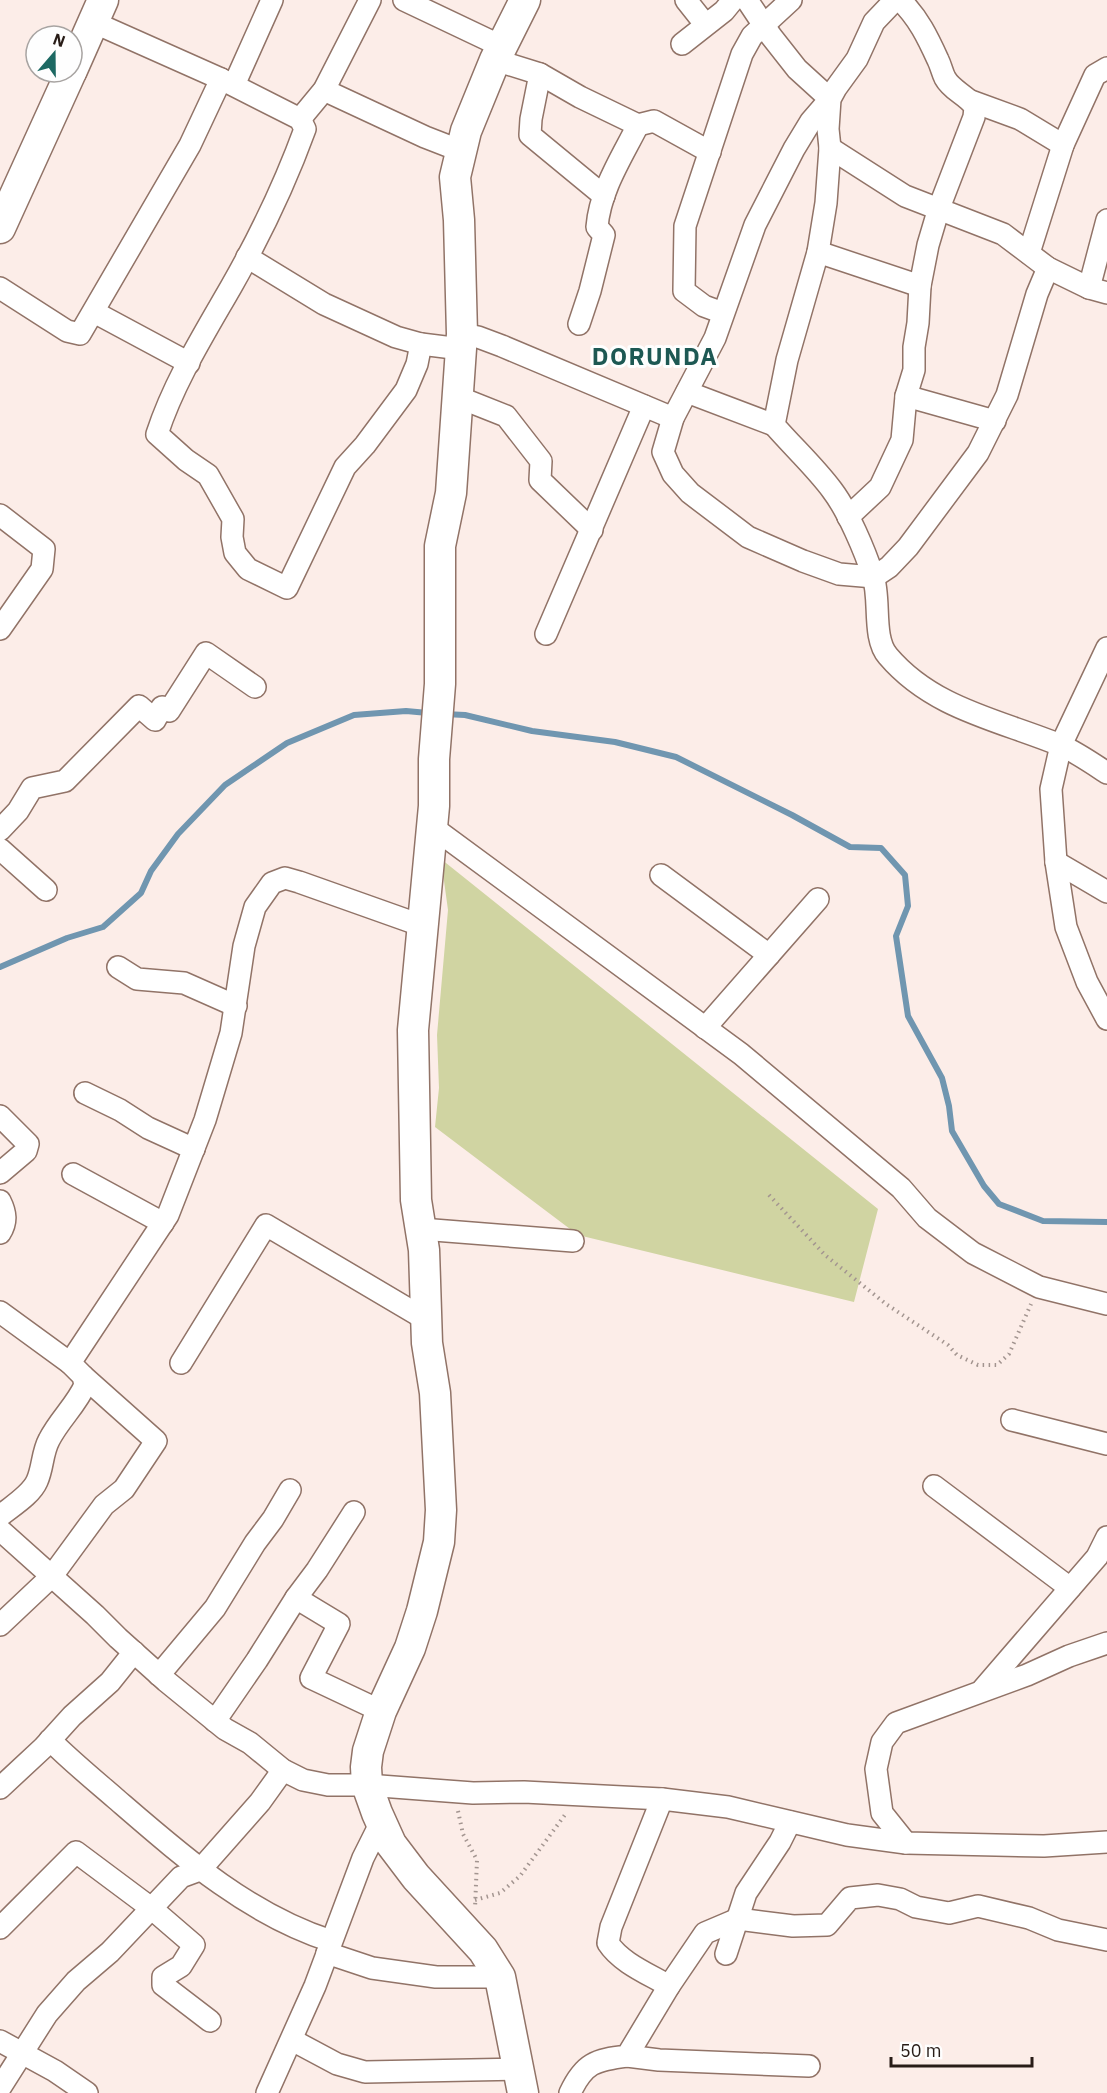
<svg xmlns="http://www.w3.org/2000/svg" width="1107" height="2093" font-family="'IBM Plex Sans',sans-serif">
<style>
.green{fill:#d0d4a2}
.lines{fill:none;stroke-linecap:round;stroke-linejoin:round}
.stream{stroke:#7096b0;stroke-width:6}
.street-casing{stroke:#917367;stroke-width:24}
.secondary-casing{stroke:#917367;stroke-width:33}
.path{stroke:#a39590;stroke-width:4;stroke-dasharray:1.5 4.5;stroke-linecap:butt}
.street{stroke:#fff;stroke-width:21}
.secondary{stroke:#fff;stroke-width:30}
.labels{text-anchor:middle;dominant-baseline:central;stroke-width:6;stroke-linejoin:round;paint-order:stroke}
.district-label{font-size:24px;font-weight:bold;letter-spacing:1.5px;fill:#1d5853;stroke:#fefefe}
</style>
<rect width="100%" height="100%" fill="#fcede8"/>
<path class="green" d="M441,859L878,1209L854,1302L578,1235L435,1127L439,1088L437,1035L448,910Z"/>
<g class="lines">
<g class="stream">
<path d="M444,714L465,715L532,731L615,742L676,757L792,815L850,847L881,848L905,875L908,906L896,936L908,1016L942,1078L949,1106L952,1131L984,1186L999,1204L1043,1221L1107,1222"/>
<path d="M0,967L67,938L103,927L141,893L151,871L178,834L225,785L287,743L354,715L406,711L428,713"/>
</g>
<g class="street-casing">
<g id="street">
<path d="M404,0L503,47"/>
<path d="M686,0L705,24"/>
<path d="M747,0L771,36L797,69L830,99L811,121L794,149L755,225L715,338L673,418L663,452L673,474L690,493L748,537L803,561L839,574L874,577L889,567L908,547L978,453L1007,395L1037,294L1048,268"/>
<path d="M895,0L874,22L857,59L836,88L830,99L828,129L830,148L826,203L818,252L787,360L774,425C793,447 815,467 832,490C848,511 865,551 873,576C881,599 872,638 888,656C933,709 999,720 1060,745C1076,752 1092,763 1107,773"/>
<path d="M93,22L221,79L300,119L305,129C285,184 260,236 231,287C204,334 174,382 157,434L186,460L208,475L233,519L232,537L235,553L248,569L287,588L345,467L365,445L406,390L417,364L421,344L461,349"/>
<path d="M682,44L724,11L733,0"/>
<path d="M495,60L540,74L580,97L638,125L654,121L710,152"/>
<path d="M540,74L531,119L530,135L604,196"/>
<path d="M234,85L272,0"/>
<path d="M324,90L425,137L461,151"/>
<path d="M971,101L1020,119L1063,145"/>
<path d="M300,119L324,90L370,0"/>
<path d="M830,148L905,196L1003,234L1048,268L1089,288L1107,293"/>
<path d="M818,252L920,286"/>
<path d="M1029,253L1063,145L1095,75L1107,68"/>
<path d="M247,257L324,304L396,337L421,344"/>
<path d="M0,288L67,331L80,334L190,145L221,79"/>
<path d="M1089,288L1107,220"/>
<path d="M94,312L189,363"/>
<path d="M723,313L704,306L684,291L685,226L742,54L752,36L791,0"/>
<path d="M579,324L590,291L604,235L597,227C600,190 622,157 638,125"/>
<path d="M462,334L478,337L502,346L673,418"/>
<path d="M687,392L774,425"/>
<path d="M906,396L995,421"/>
<path d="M458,397L506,416L541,461L540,480L592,530"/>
<path d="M0,515L44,549L42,569L0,629"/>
<path d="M848,517L880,487L902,440L906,396L914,370V347L918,323L920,286L928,245L939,208L974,117L975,107C967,95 952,91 945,78C942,72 941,66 938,60C928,38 918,17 900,0"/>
<path d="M546,634L644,406"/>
<path d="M1107,648L1061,745L1051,789L1056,862L1066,927L1087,982L1107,1019"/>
<path d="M431,826L741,1054L901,1188L927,1218L973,1253L1039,1287L1107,1304"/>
<path d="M0,830L18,811L32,788L65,781L139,706L155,720L162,707L169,711L206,653L255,687"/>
<path d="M0,849L46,890"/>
<path d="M1056,862L1107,892"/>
<path d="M661,875L769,955"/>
<path d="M118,967L137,979L184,983L236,1006"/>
<path d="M705,1028L818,899"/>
<path d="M85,1093L120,1110L148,1128L194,1149"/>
<path d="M0,1116L28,1144L26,1151L0,1173"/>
<path d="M73,1174L163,1223"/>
<path d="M0,1201C6,1213 7,1222 0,1233"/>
<path d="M421,1229L573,1241"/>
<path d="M0,1312L70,1363"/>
<path d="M181,1363L266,1225L425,1319"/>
<path d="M1012,1420L1107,1444"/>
<path d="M934,1486L1070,1588"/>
<path d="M0,1516C12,1506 31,1495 37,1481C43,1468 42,1453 49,1440C59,1420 77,1404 85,1385L83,1376L70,1363L168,1215L205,1120L231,1033L244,946L255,907L272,883L285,878L299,882L423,926"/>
<path d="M0,1530L95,1615L118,1638L166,1681L225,1729L250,1743L283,1770L303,1780L328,1785H367L473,1793L524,1792L662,1799L728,1807L847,1835L906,1843L1044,1846L1107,1842"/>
<path d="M296,1598L339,1624L311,1678L381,1711"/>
<path d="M0,1625L52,1576L104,1505L124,1489L156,1441L83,1376"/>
<path d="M159,1675L215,1608L255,1543L273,1519L290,1490"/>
<path d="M983,1689L1097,1557L1107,1537"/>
<path d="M215,1721L257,1660L296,1598L317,1570L354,1512"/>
<path d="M50,1740C71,1761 93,1779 115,1798C181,1855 247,1914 331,1941"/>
<path d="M0,1788L43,1748L72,1716L110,1682L134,1652"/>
<path d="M662,1799L611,1927L608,1943C621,1963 649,1974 669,1986"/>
<path d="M906,1843L882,1813L876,1769L882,1742L896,1723L1027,1675L1069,1656L1107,1643"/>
<path d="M0,1928L76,1852L151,1908L194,1945L181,1966L163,1977V1985L210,2021"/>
<path d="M327,1953L372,1968L436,1977H500"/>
<path d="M726,1954L746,1893L780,1842L790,1822"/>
<path d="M292,2040L337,2064L365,2072L518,2069"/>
<path d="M0,2041L55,2071L87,2093"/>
<path d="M627,2056L659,2060L809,2066"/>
<path d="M0,2088L47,2014L76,1981L110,1952L181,1877L200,1870L260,1802L283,1770"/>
<path d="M267,2093L315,1986L363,1858L381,1822"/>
<path d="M570,2093C584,2063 595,2060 627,2056L669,1986L705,1933L738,1919L793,1926L827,1925L850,1898L878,1895L900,1899L916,1907L949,1913L978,1906L1029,1918L1058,1930L1107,1940"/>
</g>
</g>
<g class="secondary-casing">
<g id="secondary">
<path d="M72,70L103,0"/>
<path d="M0,228L71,72"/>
<path d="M523,2093L500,1977L483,1950L416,1877L391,1844L377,1813L367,1785L366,1767L368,1751L381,1711L410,1648L422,1611L439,1542L441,1510L435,1393L427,1343L424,1250L416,1200L413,1030L434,806V759L440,684V546L451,493L462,334L459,220L455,177L466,131L495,60L525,0"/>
</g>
</g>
<g class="path">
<path d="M769,1195L825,1255L886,1304L948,1345L957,1355L978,1365H997L1009,1354L1031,1304"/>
<path d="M458,1811L463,1834L477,1860L475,1908"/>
<path d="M475,1900L500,1893L520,1876L567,1812"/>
</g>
<use href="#street" class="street"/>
<use href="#secondary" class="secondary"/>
</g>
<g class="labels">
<g class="district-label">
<text x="655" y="356">DORUNDA</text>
</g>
</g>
<g transform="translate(54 54) rotate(20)"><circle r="28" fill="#fefefe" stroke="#a8a4a2" stroke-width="1.5"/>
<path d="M0-4.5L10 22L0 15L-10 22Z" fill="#1d6963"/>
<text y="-9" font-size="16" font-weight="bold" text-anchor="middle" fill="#281c17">N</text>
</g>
<path d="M891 2057v9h141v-9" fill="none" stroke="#281c17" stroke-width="3"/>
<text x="900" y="2057" font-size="18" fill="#281c17" stroke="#fefefe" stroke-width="4.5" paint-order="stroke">50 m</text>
</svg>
